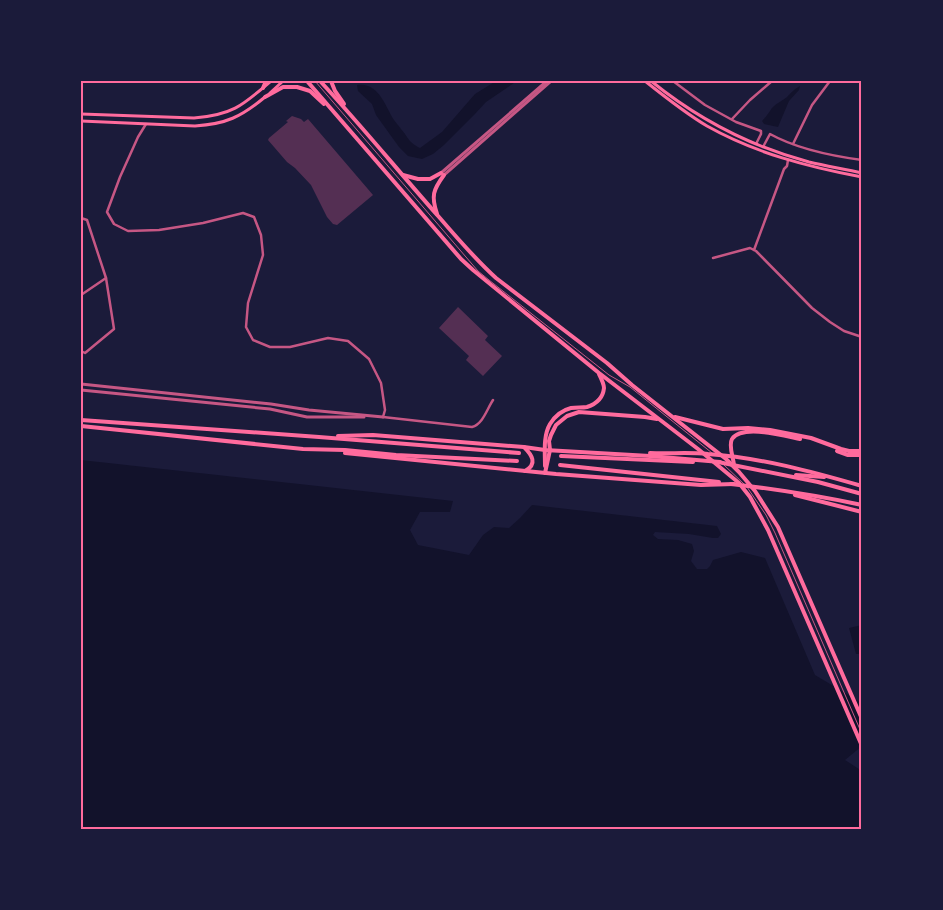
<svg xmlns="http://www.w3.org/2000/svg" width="943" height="910" font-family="'Space Grotesk',sans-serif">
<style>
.water{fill:#12122b}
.building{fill:#542f53}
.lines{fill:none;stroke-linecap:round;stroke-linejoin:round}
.service{stroke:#c65784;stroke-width:1}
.minor{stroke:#c65784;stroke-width:2.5}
.tertiary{stroke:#c65784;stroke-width:3}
.secondary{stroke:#ff6b9d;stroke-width:3}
.primary{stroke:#ff6b9d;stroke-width:4}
.neatline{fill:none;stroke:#ff6b9d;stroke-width:2}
</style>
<rect width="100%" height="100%" fill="#1b1b3a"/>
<g class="water">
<path d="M496,81H517L486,102L474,115L444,145L433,154L422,159L408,156L399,147L376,115L372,104L358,91L357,85C379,82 385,106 394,120C396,123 399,126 401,129C409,138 408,142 420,148L442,132L475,94Z"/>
<path d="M800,86L799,90L789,101L778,127L764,124L762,121C766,117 767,115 770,111C774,104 781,102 787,97C791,93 794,89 800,86Z"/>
<path d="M81,460L453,501L450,512H420L410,530L418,545L469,555L483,535L494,527L509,528L520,518L532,505L717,526L721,534L718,538H713L689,534L655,532L653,535L658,539L678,540L692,544L694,551L691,561L697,569H707L710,566L713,560L741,552L765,558L815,675L862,703V746L845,760L862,771V829H81Z"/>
<path d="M862,625V654H856L849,628Z"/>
</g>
<g class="building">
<path d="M292,116L301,119L304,122L308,119L373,195L337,225L333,224L327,217L311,185L295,168L287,162L268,140L269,138L288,122L286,121Z"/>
<path d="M458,307L488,336L485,340L502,356L483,376L466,360L469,356L439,328Z"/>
</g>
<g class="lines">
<g class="service">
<path d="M315,81L478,271L489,280L609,375L630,387L712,453"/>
<path d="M724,465L744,484"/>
<path d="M747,487L766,515L775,533L862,734"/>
</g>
<g class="minor">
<path d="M673,81L705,105L736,122L761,131V134L756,144"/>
<path d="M732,119L750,100L772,81"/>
<path d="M146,124L138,137L120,177L107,212L114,224L128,231L159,230L203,223L243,213L254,217L261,235L263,255L248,303L246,327L253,340L270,347H290L328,338L348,341L369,359L381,383L385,410L383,417L472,427C483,424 487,409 493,400"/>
<path d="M793,144L812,105L830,81"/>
<path d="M763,147L770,134C797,149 832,156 862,160"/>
<path d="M81,218L87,220L106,278L114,329L85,353L81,351"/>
<path d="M754,250L784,169L787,166L788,160"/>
<path d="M713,258L750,248L756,251L812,308L830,322L844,331L862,337"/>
<path d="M81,295L106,278"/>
</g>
<g class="tertiary">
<path d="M441,173L547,81"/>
<path d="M444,175L551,81"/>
<path d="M81,384L271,404L309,410L383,417"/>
<path d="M81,390L270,409L307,417H364"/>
</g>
<g class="secondary">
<path d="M645,81C665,97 685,113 707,126C755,153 808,167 862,177"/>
<path d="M651,81C699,120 749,146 809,162C826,166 844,169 862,173"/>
<path d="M270,93L283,81"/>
<path d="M81,114L194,118C233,115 243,105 271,81"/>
<path d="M81,121L195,126C226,124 241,117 265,97"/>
</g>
<g class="primary">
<path d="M307,81L461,259L473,270L599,373L698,449L739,483L750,497L768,530L862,746"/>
<path d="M320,81C361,125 399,172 439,217C457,238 475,259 496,278L607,363L632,385L726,459L739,472L755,491L778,527L862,719"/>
<path d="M331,81L335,91L344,104"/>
<path d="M263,88L266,81"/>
<path d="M265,97L283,87H297L310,91L324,104"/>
<path d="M403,175L418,179H430L441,173"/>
<path d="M437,214C431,196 433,190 444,175"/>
<path d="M675,417L723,429L748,428L770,430L811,438L841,449L849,451H862"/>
<path d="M81,420L319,437L519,453"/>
<path d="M81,426L303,449L345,450L396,455L517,461"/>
<path d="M338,436L373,435L524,447L545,450L650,456L720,462"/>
<path d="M524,447C532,455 538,464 525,471"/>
<path d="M837,451L848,455H862"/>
<path d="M345,453L556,474L701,485L734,484"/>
<path d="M650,453C669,454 689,452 708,454C762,458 810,471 862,486"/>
<path d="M561,456L693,462"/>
<path d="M718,462L818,482L862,494"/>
<path d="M560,465L719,482"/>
<path d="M545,466C545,452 543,436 550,424C555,416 563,410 571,408C577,407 582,408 587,407C596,404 603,398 604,388C604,384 601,378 599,374"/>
<path d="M734,466C734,459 728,446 732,439C742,424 785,436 800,439"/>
<path d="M545,473L550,450L549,441L551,435L556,425L567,416L579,412L645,417L657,419"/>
<path d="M796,475L824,477"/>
<path d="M731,484C775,489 819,496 862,505"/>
<path d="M795,495L862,512"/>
</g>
</g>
<rect width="943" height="910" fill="none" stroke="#1b1b3a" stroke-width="165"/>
<rect x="82" y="82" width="778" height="746" class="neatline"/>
</svg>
